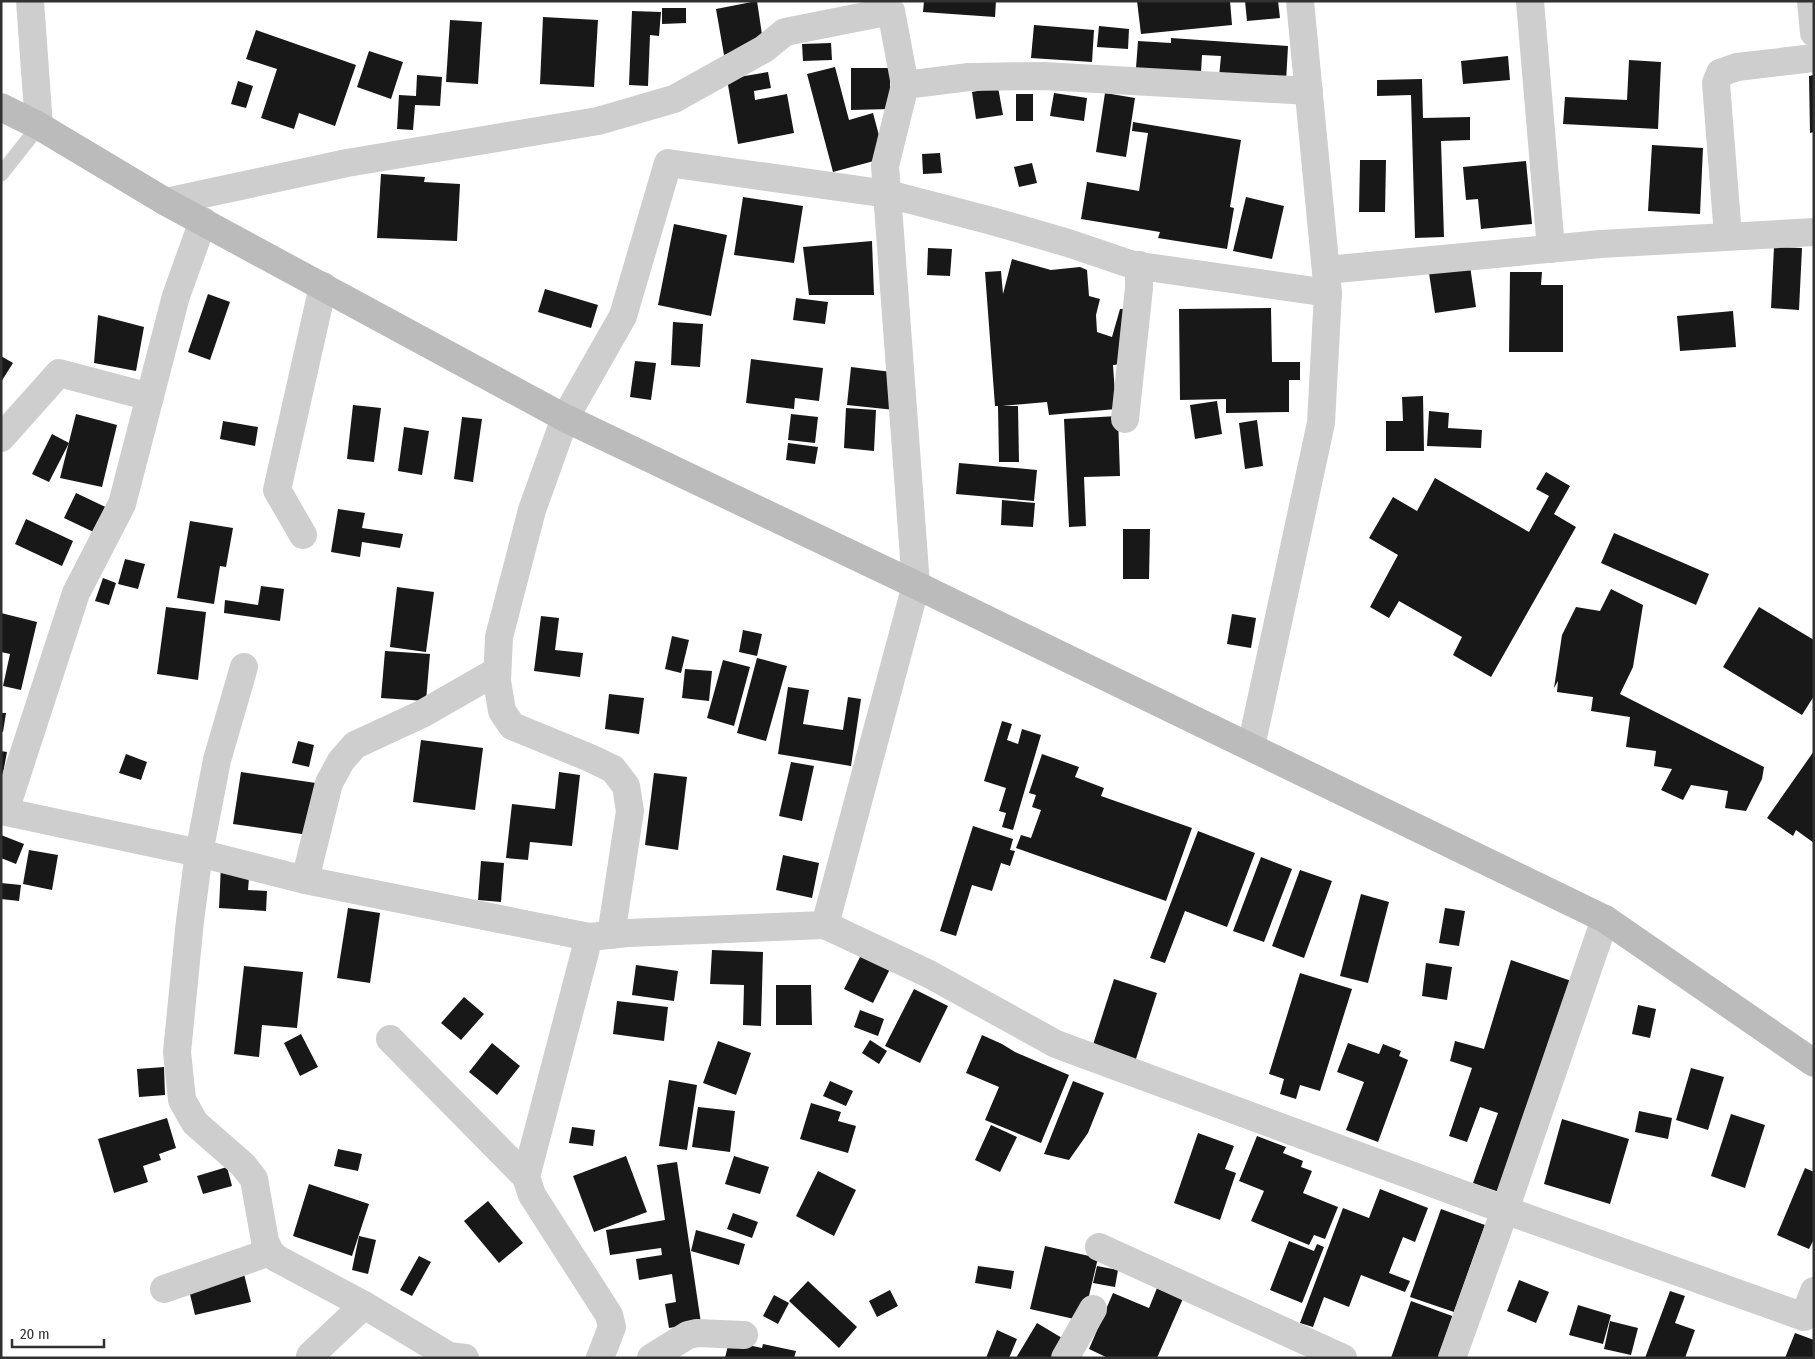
<svg xmlns="http://www.w3.org/2000/svg" width="1815" height="1359" font-family="'Fira Sans Condensed',sans-serif">
<style>
.building{fill:#181818}
.lines{fill:none;stroke-linecap:round;stroke-linejoin:round}
.lane{stroke:#cecece;stroke-width:15}
.street{stroke:#cecece;stroke-width:28}
.secondary{stroke:#bbb;stroke-width:28}
</style>
<rect width="100%" height="100%" fill="#fff"/>
<g class="building">
<path d="M757,1L764,48L724,55L716,9Z"/>
<path d="M924,1H996L995,17L923,12Z"/>
<path d="M1137,1H1230L1232,25L1141,34Z"/>
<path d="M1245,1H1278L1280,18L1247,21Z"/>
<path d="M662,8H686V23L662,24Z"/>
<path d="M632,11L661,12L659,36L650,35L648,86L629,85Z"/>
<path d="M543,17L598,20L594,87L540,84Z"/>
<path d="M450,20L482,22L478,84L446,82Z"/>
<path d="M1034,25L1094,30L1092,62L1031,58Z"/>
<path d="M1099,26L1129,29L1128,49L1097,47Z"/>
<path d="M256,30L356,65L335,126L299,113L294,129L261,118L277,69L246,59Z"/>
<path d="M1171,38L1288,46L1286,82L1219,77L1221,56L1202,55L1201,73L1136,68L1138,41L1171,43Z"/>
<path d="M831,43L832,60L803,61L802,44Z"/>
<path d="M369,51L403,62L391,99L357,87Z"/>
<path d="M1508,56L1510,80L1463,84L1461,61Z"/>
<path d="M1629,60L1661,62L1658,129L1563,124L1565,97L1627,100Z"/>
<path d="M835,67L849,120L873,113L885,158L833,172L807,74Z"/>
<path d="M851,68H890V109L851,110Z"/>
<path d="M768,72L771,88L754,91L755,100L787,94L794,133L738,144L727,79Z"/>
<path d="M417,75L442,77L440,106L415,105L413,130L397,129L399,95L416,96Z"/>
<path d="M1814,75V132L1810,133L1809,76Z"/>
<path d="M1422,79L1423,118L1470,117V140L1441,141L1444,237L1415,238L1411,95L1377,96V80Z"/>
<path d="M238,81L253,86L246,108L231,104Z"/>
<path d="M998,87L1003,115L976,119L972,92Z"/>
<path d="M1054,93L1087,98L1084,121L1050,116Z"/>
<path d="M1105,93L1135,98L1126,157L1096,152Z"/>
<rect x="1016" y="94" width="17" height="27"/>
<path d="M1133,122L1241,140L1230,207L1234,208L1227,249L1158,238L1160,232L1081,219L1087,182L1139,191L1148,133L1132,131Z"/>
<path d="M1652,145L1703,148L1700,214L1648,211Z"/>
<path d="M940,153L942,173L923,174L922,154Z"/>
<path d="M1360,160H1386L1385,212H1359Z"/>
<path d="M1526,161L1532,224L1481,229L1478,199L1466,200L1463,167Z"/>
<path d="M1032,163L1037,183L1019,187L1014,167Z"/>
<path d="M381,174L425,177L424,182L460,184L457,241L377,238Z"/>
<path d="M743,197L803,206L794,263L734,255Z"/>
<path d="M1246,197L1284,206L1272,259L1233,251Z"/>
<path d="M674,224L727,235L711,316L658,305Z"/>
<path d="M872,241L874,295H809L803,247Z"/>
<path d="M1774,247L1802,248L1799,310L1771,308Z"/>
<path d="M928,248L952,249L950,276L927,275Z"/>
<path d="M1012,259L1051,270L1080,267L1087,270L1089,296L1100,299L1096,315L1097,332L1112,337L1120,309H1129L1124,364L1113,365L1116,409L1049,415L1047,402L1002,406H1018L1019,462H999L998,406H995L985,272L1001,271L1003,294Z"/>
<path d="M1470,266L1476,307L1435,313L1429,273Z"/>
<path d="M1510,272H1542L1541,285H1563V352H1509Z"/>
<path d="M545,289L598,305L591,328L538,312Z"/>
<path d="M208,294L230,302L210,360L188,352Z"/>
<path d="M796,298L828,302L825,324L793,320Z"/>
<path d="M1271,308L1272,362H1300V380H1289V412L1226,413V399L1180,400L1179,309Z"/>
<path d="M1733,311L1736,347L1680,351L1677,316Z"/>
<path d="M98,315L144,327L136,371L94,363Z"/>
<path d="M673,322L703,324L700,367L671,365Z"/>
<path d="M1,356L13,363L1,382Z"/>
<path d="M751,359L823,368L819,401L795,398L794,409L746,403Z"/>
<path d="M635,361L656,363L651,400L630,397Z"/>
<path d="M851,367L900,373L895,410L847,405Z"/>
<path d="M1423,396L1424,451H1386V421H1403L1402,397Z"/>
<path d="M1217,401L1222,434L1195,439L1190,405Z"/>
<path d="M353,405L381,408L374,462L347,459Z"/>
<path d="M846,408L876,410L874,451L844,448Z"/>
<path d="M1429,411L1449,413L1448,428L1482,430L1481,448L1427,446Z"/>
<path d="M76,414L117,425L102,487L60,478Z"/>
<path d="M791,414L818,417L815,443L788,440Z"/>
<path d="M1118,416L1120,476L1084,477L1086,526L1069,527L1064,419Z"/>
<path d="M462,417L482,419L473,482L454,479Z"/>
<path d="M1257,420L1263,466L1245,469L1239,423Z"/>
<path d="M223,421L258,427L255,446L220,439Z"/>
<path d="M404,427L429,431L422,475L398,471Z"/>
<path d="M52,434L69,443L49,482L32,474Z"/>
<path d="M788,443L818,447L815,464L786,460Z"/>
<path d="M959,463L1037,470L1034,501L956,494Z"/>
<path d="M1546,472L1570,486L1554,514L1576,527L1491,677L1453,655L1462,637L1399,601L1389,618L1370,607L1398,555L1369,538L1393,497L1417,511L1435,478L1529,532L1549,496L1536,489Z"/>
<path d="M76,493L116,512L104,537L64,518Z"/>
<path d="M1002,500L1035,503L1033,527L1001,525Z"/>
<path d="M338,509L365,513L362,528L403,534L400,548L362,542L360,557L331,552Z"/>
<path d="M26,519L73,541L62,566L15,544Z"/>
<path d="M190,521L233,528L226,567L220,566L214,604L177,598Z"/>
<path d="M1123,529H1150L1149,579H1123Z"/>
<path d="M1614,533L1709,574L1696,605L1601,563Z"/>
<path d="M125,559L145,564L138,589L118,584Z"/>
<path d="M103,578L116,583L109,605L95,601Z"/>
<path d="M261,586L284,589L280,621L224,613L225,600L258,605Z"/>
<path d="M397,587L434,592L426,652L390,647Z"/>
<path d="M1611,589L1643,605L1633,667L1620,694L1764,767L1762,779L1746,811L1725,808L1728,791L1691,785L1683,800L1661,790L1672,769L1654,766L1656,751L1626,747L1630,717L1591,711L1593,697L1557,692L1558,681L1554,688L1562,635L1576,607L1600,611Z"/>
<path d="M166,607L206,612L198,680L157,674Z"/>
<path d="M1759,607L1814,640V696L1802,715L1723,667Z"/>
<path d="M1,613L37,622L21,690L3,686L10,654L1,652Z"/>
<path d="M1232,614L1256,618L1251,648L1227,644Z"/>
<path d="M541,616L559,618L555,650L583,653L580,677L534,671Z"/>
<path d="M743,630L762,634L757,656L739,652Z"/>
<path d="M672,636L689,640L681,673L665,669Z"/>
<path d="M385,651L430,654L426,701L381,698Z"/>
<path d="M757,658L787,666L766,741L737,733Z"/>
<path d="M723,660L750,667L734,726L707,718Z"/>
<path d="M685,669L712,671L709,701L682,698Z"/>
<path d="M788,687L809,690L803,724L843,730L848,697L861,699L851,766L778,754Z"/>
<path d="M609,694L644,698L639,734L605,729Z"/>
<path d="M1,713H6L3,732L1,731Z"/>
<path d="M1002,721L1012,724L1007,740L1018,744L1022,729L1041,735L1013,830L1002,827L1006,813L999,811L1006,788L984,781Z"/>
<path d="M421,740L483,748L475,810L413,802Z"/>
<path d="M298,741L314,745L309,767L292,763Z"/>
<path d="M1,751L7,752L2,779H1Z"/>
<path d="M1814,751V843L1796,830L1793,836L1767,818Z"/>
<path d="M126,754L147,762L141,780L119,773Z"/>
<path d="M1042,754L1079,767L1075,777L1104,788L1101,796L1192,828L1166,901L1016,848L1021,835L1031,838L1041,810L1032,807L1036,795L1029,793Z"/>
<path d="M791,762L814,766L802,821L779,816Z"/>
<path d="M241,772L323,784L315,836L233,824Z"/>
<path d="M559,772L580,775L572,846L530,842L528,860L506,858L512,804L555,809Z"/>
<path d="M654,773L687,777L678,850L645,845Z"/>
<path d="M973,826L1013,839L1010,850L1015,851L1010,866L1001,863L992,891L972,885L956,936L940,931Z"/>
<path d="M1198,831L1255,853L1227,927L1185,911L1165,963L1150,958Z"/>
<path d="M1,835L24,844L16,864L1,858Z"/>
<path d="M29,850L58,855L52,890L23,884Z"/>
<path d="M783,855L819,863L812,898L776,890Z"/>
<path d="M1261,857L1292,869L1264,942L1233,931Z"/>
<path d="M481,861L504,863L501,902L478,900Z"/>
<path d="M221,865L250,866L248,890L267,891L266,911L219,908Z"/>
<path d="M1300,870L1332,881L1304,958L1272,946Z"/>
<path d="M1,883L21,885L19,901L1,899Z"/>
<path d="M1361,894L1389,902L1368,983L1340,976Z"/>
<path d="M348,908L380,913L370,983L337,978Z"/>
<path d="M1445,908L1465,911L1459,946L1439,943Z"/>
<path d="M712,950L763,952L761,1026L743,1025L744,985L710,984Z"/>
<path d="M861,955L890,969L873,1003L844,989Z"/>
<path d="M1511,960L1577,983L1502,1193L1473,1183L1498,1113L1480,1107L1467,1142L1449,1136L1472,1068L1450,1061L1455,1041L1484,1049Z"/>
<path d="M1426,963L1452,967L1447,1000L1422,996Z"/>
<path d="M636,965L678,971L674,1001L632,995Z"/>
<path d="M244,966L303,972L297,1028L262,1025L259,1057L234,1054Z"/>
<path d="M1300,973L1352,989L1320,1091L1300,1085L1296,1099L1280,1094L1284,1079L1269,1074Z"/>
<path d="M1114,979L1157,993L1134,1065L1091,1051Z"/>
<path d="M776,985H811L812,1025H776Z"/>
<path d="M914,989L948,1006L920,1063L885,1046Z"/>
<path d="M464,997L484,1014L461,1040L441,1023Z"/>
<path d="M617,1001L668,1007L664,1041L613,1034Z"/>
<path d="M1638,1005L1656,1009L1650,1038L1632,1034Z"/>
<path d="M860,1010L884,1019L878,1036L854,1027Z"/>
<path d="M301,1034L318,1067L300,1076L284,1043Z"/>
<path d="M982,1035L1002,1044L1015,1052L1069,1075L1041,1143L985,1120L999,1087L966,1073Z"/>
<path d="M870,1040L887,1051L879,1064L862,1053Z"/>
<path d="M718,1041L751,1053L736,1095L703,1083Z"/>
<path d="M492,1043L520,1066L497,1095L469,1072Z"/>
<path d="M1348,1043L1379,1054L1383,1044L1401,1051L1399,1056L1408,1060L1378,1142L1346,1130L1364,1082L1337,1072Z"/>
<path d="M164,1067L165,1095L139,1097L137,1069Z"/>
<path d="M1691,1068L1724,1077L1708,1130L1676,1120Z"/>
<path d="M669,1080L697,1085L687,1150L659,1146Z"/>
<path d="M830,1081L853,1091L846,1106L823,1096Z"/>
<path d="M1073,1081L1104,1093L1088,1133L1069,1160L1044,1154Z"/>
<path d="M811,1103L841,1112L838,1121L856,1126L848,1153L800,1139Z"/>
<path d="M698,1107L735,1111L730,1152L692,1147Z"/>
<path d="M1639,1111L1672,1118L1668,1139L1635,1132Z"/>
<path d="M1731,1114L1765,1125L1745,1188L1711,1176Z"/>
<path d="M167,1118L176,1148L159,1154L161,1160L143,1166L148,1182L114,1193L98,1139Z"/>
<path d="M1562,1119L1629,1139L1610,1204L1544,1184Z"/>
<path d="M991,1125L1017,1137L1000,1172L975,1160Z"/>
<path d="M572,1127L595,1130L593,1146L569,1143Z"/>
<path d="M1198,1133L1234,1146L1225,1169L1236,1173L1220,1220L1174,1203Z"/>
<path d="M1257,1136L1286,1147L1283,1153L1303,1161L1301,1167L1312,1171L1303,1193L1338,1207L1325,1239L1314,1235L1309,1245L1251,1221L1264,1191L1239,1181Z"/>
<path d="M338,1149L362,1154L358,1171L334,1166Z"/>
<path d="M626,1156L647,1212L594,1232L573,1176Z"/>
<path d="M734,1156L769,1167L760,1194L725,1184Z"/>
<path d="M677,1162L701,1323L669,1328L665,1304L676,1302L672,1274L639,1280L636,1259L662,1255L661,1248L610,1255L606,1230L665,1220L657,1165Z"/>
<path d="M227,1167L232,1186L203,1194L197,1176Z"/>
<path d="M1805,1168L1814,1172V1239L1809,1249L1777,1235Z"/>
<path d="M818,1171L856,1190L834,1236L796,1216Z"/>
<path d="M309,1184L369,1204L352,1256L293,1236Z"/>
<path d="M1380,1189L1428,1208L1415,1242L1403,1237L1389,1273L1410,1281L1405,1292L1361,1275L1349,1307L1324,1297L1313,1327L1300,1323L1343,1208L1369,1218Z"/>
<path d="M488,1201L523,1243L499,1263L464,1221Z"/>
<path d="M1441,1209L1485,1225L1454,1312L1410,1297Z"/>
<path d="M733,1213L758,1222L752,1238L727,1229Z"/>
<path d="M696,1230L745,1244L739,1265L691,1251Z"/>
<path d="M359,1236L376,1240L368,1274L352,1270Z"/>
<path d="M1289,1241L1314,1251L1317,1244L1324,1247L1302,1303L1270,1290Z"/>
<path d="M1045,1246L1098,1258L1083,1321L1030,1309Z"/>
<path d="M419,1256L431,1262L412,1296L400,1290Z"/>
<path d="M978,1266L1014,1271L1011,1289L975,1283Z"/>
<path d="M1097,1266L1118,1270L1115,1287L1093,1283Z"/>
<path d="M244,1274L251,1302L195,1315L188,1286Z"/>
<path d="M1519,1280L1549,1292L1536,1323L1507,1311Z"/>
<path d="M808,1281L857,1327L839,1348L789,1301Z"/>
<path d="M1159,1283L1185,1294L1157,1358H1108L1089,1349L1113,1293L1149,1308Z"/>
<path d="M890,1290L898,1306L877,1317L869,1301Z"/>
<path d="M1670,1291L1685,1296L1675,1323L1695,1330L1685,1358H1645Z"/>
<path d="M774,1295L789,1303L778,1324L763,1316Z"/>
<path d="M1411,1301L1455,1317L1441,1358H1391Z"/>
<path d="M1578,1305L1611,1315L1603,1344L1569,1335Z"/>
<path d="M1610,1321L1638,1328L1631,1355L1604,1349Z"/>
<path d="M1037,1323L1072,1344L1064,1358H1016Z"/>
<path d="M997,1330L1017,1339L1009,1358H986Z"/>
<path d="M1795,1333L1814,1340V1358H1785Z"/>
<path d="M729,1341L762,1348L763,1344L796,1351L794,1358H725Z"/>
</g>
<g class="lines">
<path class="lane" d="M1,174L39,126"/>
<g class="street">
<path d="M30,1L39,126"/>
<path d="M1530,1L1551,249"/>
<path d="M1811,1L1814,33"/>
<path d="M905,85L969,77L1044,76L1309,91"/>
<path d="M166,202L347,163L598,121L674,99L764,49L785,32L891,11L905,85L885,166L916,585L825,925L929,974L1056,1044L1505,1210L1804,1317L1814,1291"/>
<path d="M1728,236L1716,83L1720,73L1737,67L1814,58"/>
<path d="M1326,270L1601,244L1814,232"/>
<path d="M1125,419L1139,288V265"/>
<path d="M1,438L59,373L150,397"/>
<path d="M303,535L277,490L323,286"/>
<path d="M244,667L217,760L199,853L190,921L177,1052L182,1100L195,1123L243,1165L254,1179L265,1241L270,1252L276,1258L364,1305"/>
<path d="M1251,747L1321,423L1328,293L1300,1"/>
<path d="M1,811L199,853L305,880L589,937"/>
<path d="M5,811L76,593L122,504L176,296L203,221"/>
<path d="M305,880L329,783L341,761L355,745L422,714L497,671"/>
<path d="M611,935L630,811L626,786L613,769L590,758L512,726L502,711L497,681L499,637L532,510L565,418L623,316L668,163L888,194L992,221L1068,243L1133,265L1328,293"/>
<path d="M390,1039L526,1177"/>
<path d="M1099,1247L1343,1358"/>
<path d="M164,1289L270,1252"/>
<path d="M311,1358L310,1356L364,1305L449,1356L465,1358"/>
<path d="M600,1358L612,1327L609,1315L532,1195L526,1177L589,937L628,933L825,925"/>
<path d="M651,1358L688,1335L697,1333L744,1335"/>
<path d="M1065,1358L1093,1309"/>
<path d="M1452,1358L1505,1210L1605,919"/>
</g>
<path class="secondary" d="M1,107L39,126L166,202L565,418L916,585L1605,919L1814,1063"/>
</g>
<rect width="1815" height="1359" fill="none" stroke="#313131" stroke-width="5"/>
<path d="M12 1339v8h92v-8" fill="none" stroke="#313131" stroke-width="2.5"/>
<text x="20" y="1339" font-size="15" fill="#313131" stroke="#ffffff" stroke-width="4" paint-order="stroke">20 m</text>
</svg>
